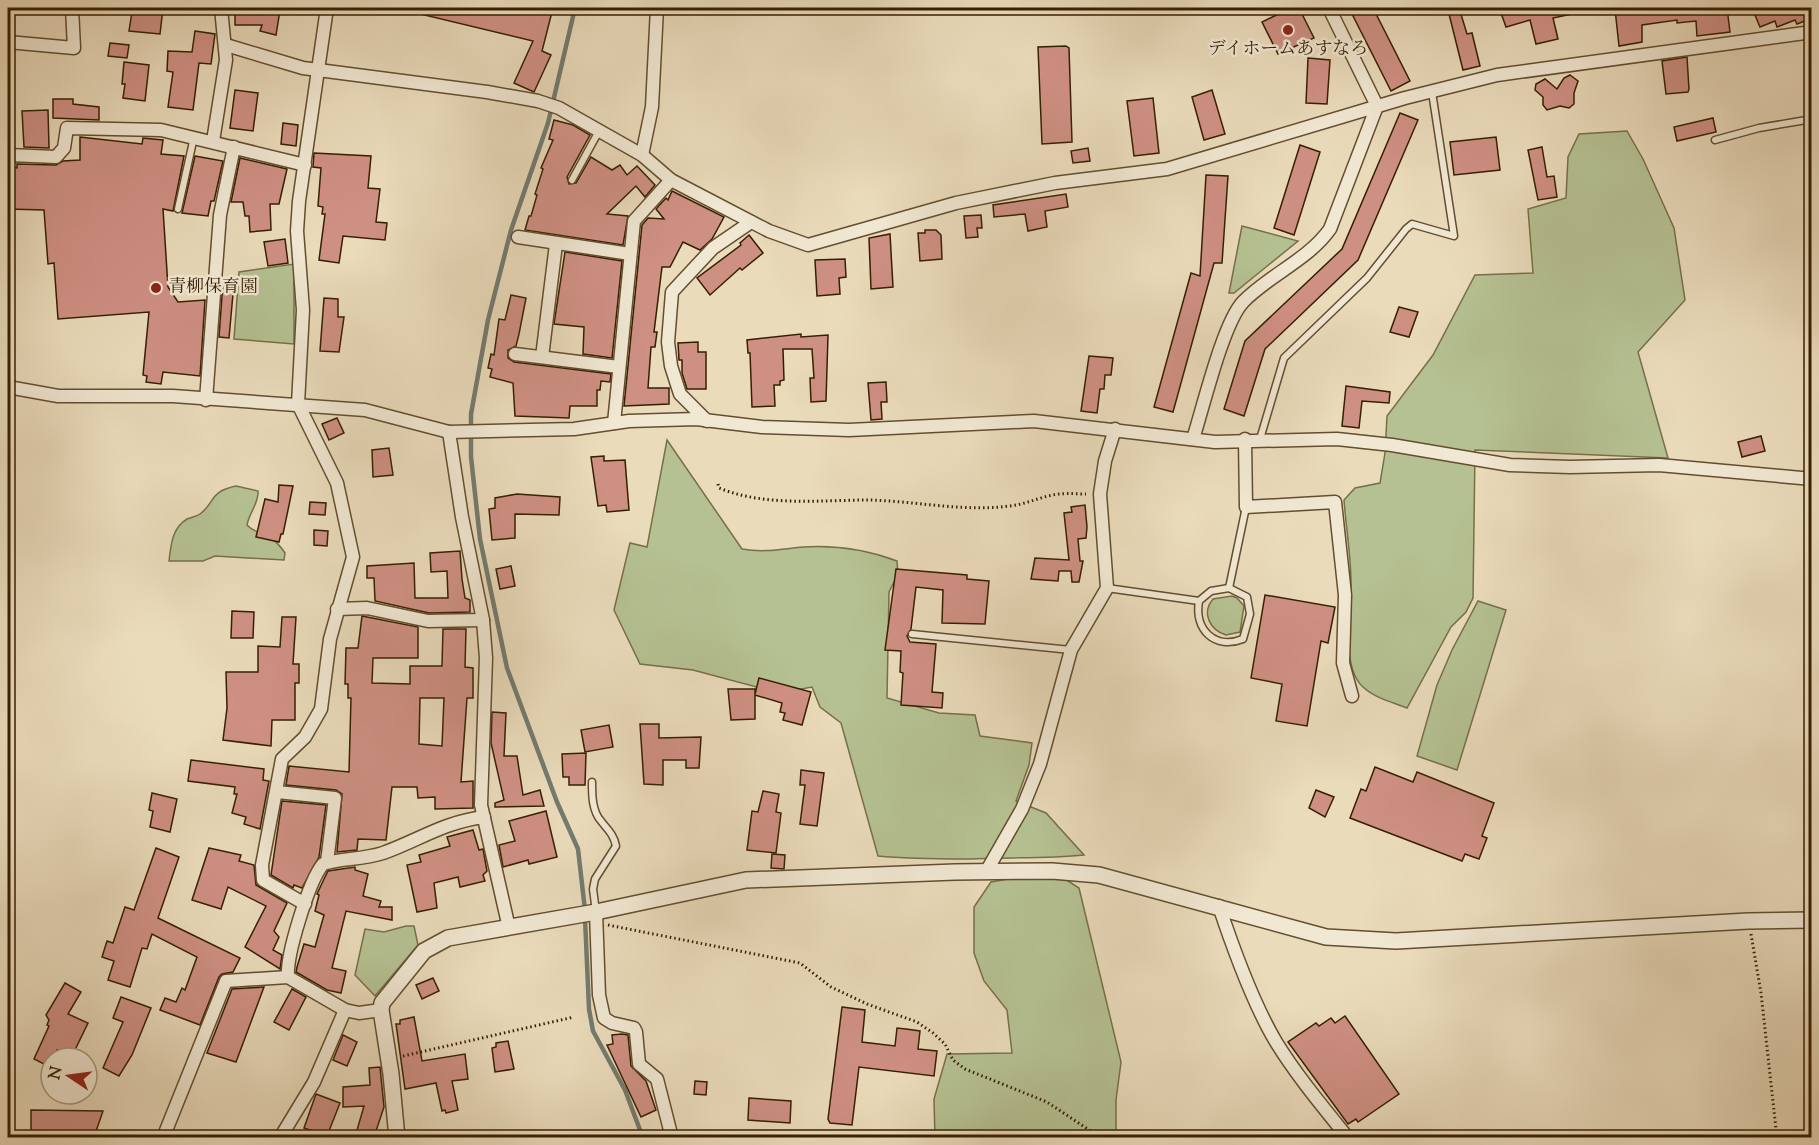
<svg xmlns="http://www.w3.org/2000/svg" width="1819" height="1145" font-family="'Sorts Mill Goudy','Noto Serif JP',serif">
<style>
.green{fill:#b5c192;stroke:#767049;stroke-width:1.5}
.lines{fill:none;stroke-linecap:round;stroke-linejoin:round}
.stream{stroke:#737b6f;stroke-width:4.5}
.building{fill:#cf9084;stroke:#361f00;stroke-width:1.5;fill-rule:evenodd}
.service-casing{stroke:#634e2f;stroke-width:9}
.minor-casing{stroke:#634e2f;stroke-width:15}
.tertiary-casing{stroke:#634e2f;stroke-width:18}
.path{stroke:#361f00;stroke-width:3;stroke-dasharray:1.5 3;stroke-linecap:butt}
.service{stroke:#f1e8d3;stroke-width:6}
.minor{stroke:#f1e8d3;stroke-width:12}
.tertiary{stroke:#f1e8d3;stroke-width:15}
.poi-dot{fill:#8f2418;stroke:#f1e8d3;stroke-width:2}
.labels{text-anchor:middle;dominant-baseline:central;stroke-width:5;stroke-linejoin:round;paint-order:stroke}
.poi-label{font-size:18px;fill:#361f00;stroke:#f1e8d3}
</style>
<rect width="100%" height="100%" fill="#eadbbb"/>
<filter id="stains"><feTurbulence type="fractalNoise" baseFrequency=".00333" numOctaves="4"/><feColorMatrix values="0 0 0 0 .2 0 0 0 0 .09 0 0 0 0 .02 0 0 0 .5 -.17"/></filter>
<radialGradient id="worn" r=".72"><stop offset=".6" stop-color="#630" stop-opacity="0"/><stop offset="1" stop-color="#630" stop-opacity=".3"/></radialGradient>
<g class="green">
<path d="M1627,131L1643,159L1674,228L1685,300L1638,352L1668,458L1475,450L1473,598L1466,612L1451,627L1407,708C1392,702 1374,698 1362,686C1341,666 1351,610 1351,583C1351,556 1346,528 1344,500L1355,488L1380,483L1385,453L1387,416L1433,355L1475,275L1533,273L1528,209L1566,198L1568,157L1579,134Z"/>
<path d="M1242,226L1298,241L1234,293H1229Z"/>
<path d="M294,264V344L234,339L239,272Z"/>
<path d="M667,440L742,549C764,553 782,549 803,547C834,545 868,550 897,561L898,574L889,592L887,698L939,713L975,715L980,736L1032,743L1029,765L1016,801L1046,813L1084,855C1045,859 1006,857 967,859C936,859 908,859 878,856L841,723L820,707L812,687L779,693L693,670L640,664L614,610L630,543L647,547Z"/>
<path d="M236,486L258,491C259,503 249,513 247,525C254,533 260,531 268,536C273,538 282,548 285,553L284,560L215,556L203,561H169C171,545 172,528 187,519C191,517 196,517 200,514C216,502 208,492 236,486Z"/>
<path d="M1232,596L1237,598L1244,606L1240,632L1226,635C1210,630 1201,613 1213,599Z"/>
<path d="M1478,601L1506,610L1457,770L1417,756L1437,685L1452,650Z"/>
<path d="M1019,877H1062L1079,888L1121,1062L1116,1100V1136L935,1138L934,1099L947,1054L1012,1053L1007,1010L984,981L974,953V907L991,882Z"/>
<path d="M406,926H414L418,945L375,996L355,975L365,929L384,932Z"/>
</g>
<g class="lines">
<g class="stream">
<path d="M575,8L548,123L511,230L488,320L471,414V457L480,539L507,668L557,802L578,849L585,910"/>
<path d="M585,918L589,1009L593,1031L625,1090L643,1138"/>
</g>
</g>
<g class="building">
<path d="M136,8H163L160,34L129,31L132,12L136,13Z"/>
<path d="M235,8L280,10L276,35L260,31L262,25H235Z"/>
<path d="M413,8H553L542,51L551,55L534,92L514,83L533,41L412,12Z"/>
<path d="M1291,8H1299L1314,38L1278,54L1262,22Z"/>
<path d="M1349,8H1373L1410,81L1391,91Z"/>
<path d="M1517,8L1523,10L1534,8H1576L1577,13L1553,18L1558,39L1536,44L1530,20L1506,27L1501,13Z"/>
<path d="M1629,8H1727L1730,32L1697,36L1696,21L1677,23V20L1642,25V42L1619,46L1615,9Z"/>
<path d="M1752,8H1812V14L1808,15L1810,19L1797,24L1795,20L1777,27L1775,21L1760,27Z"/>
<path d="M1460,11L1467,34L1472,33L1480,66L1463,70L1449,14Z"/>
<path d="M195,31L215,34L211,64L199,63L193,110L168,107L173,72L167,71L168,51L192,52Z"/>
<path d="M110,43L129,45L127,58L108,56Z"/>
<path d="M1066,46L1069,48L1072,142L1042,144L1038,47Z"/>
<path d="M1687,57L1689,89L1688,92L1666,94L1662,61Z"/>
<path d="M1308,58L1330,60L1327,104L1306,103Z"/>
<path d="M124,62L149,65L145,101L123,98L125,84H122Z"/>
<path d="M1570,75L1578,81L1574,93V104L1569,108L1560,106L1547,110L1543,105V97L1535,90L1536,84L1545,79L1557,89L1564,78Z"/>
<path d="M235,90L258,93L253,131L230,128Z"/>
<path d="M1212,90L1225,134L1204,140L1192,97Z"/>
<path d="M1153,98L1159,153L1134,156L1127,101Z"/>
<path d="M53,99H73V104L99,107V120L53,118Z"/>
<path d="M48,110L49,148L24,147L22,111Z"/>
<path d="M1400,113L1418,120L1358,260L1265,349L1244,416L1224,409L1245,341L1342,249Z"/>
<path d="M1713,118L1716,132L1677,141L1674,127Z"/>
<path d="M554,120L573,125L590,135L567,177L569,184L576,183L591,157L612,170L620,165L627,175L637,166L655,185L645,197L636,186L607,214L628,216L623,245L525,230L529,216H531L537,195L535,194L543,169L541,168L553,140L549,139Z"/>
<path d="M283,123L298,125L296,146L281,144Z"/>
<path d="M80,137L142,144L143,138L163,140L161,154L184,156L173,211L163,209L168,287L178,302L205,300L200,376L163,372L161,384L146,382L147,376L143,375L149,312L58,319L54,263L48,264L44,210L8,209V167L17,168V164L56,165L63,161L80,160Z"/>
<path d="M1496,137L1500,170L1454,175L1450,142Z"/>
<path d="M1300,145L1320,152L1294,235L1274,228Z"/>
<path d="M1542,147L1547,177L1554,176L1557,197L1538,200L1528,150Z"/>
<path d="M1088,148L1090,161L1073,163L1071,151Z"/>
<path d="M314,153L371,156L368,188L380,189L376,222L387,223L385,240L343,236L339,263L319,260L325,214H322L323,207L318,206L321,168L313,167Z"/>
<path d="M195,156L223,161L214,201H211L208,216L182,213Z"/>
<path d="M240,158L287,169L279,204H270L271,230L250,232L249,216H245L243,202H231Z"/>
<path d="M1206,175L1228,176L1222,263H1214L1173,412L1154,407L1191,273L1200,276Z"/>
<path d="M672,191L724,217L712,239L700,250L683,242L670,267H662L654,332H657L655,347H651L648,388H669V404L624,406L642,225L648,218L664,219L656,209L666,198L668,200Z"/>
<path d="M1066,194L1068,207L1045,211L1047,227L1028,231L1025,214L994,217L993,205Z"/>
<path d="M981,215L982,228H977L978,237L966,238L964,216Z"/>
<path d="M925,230H936L941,235L942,259L920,261L918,233H925Z"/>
<path d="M890,234L893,287L871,289L869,238Z"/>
<path d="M749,235L763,253L742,270L740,268L710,295L697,278L741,245L740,243Z"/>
<path d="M285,239L288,263L268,266L264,242Z"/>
<path d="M565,252L622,261L612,358L583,354L584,327L554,324Z"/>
<path d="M845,259L846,277L839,278L840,294L817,296L815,260Z"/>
<path d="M223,282L234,283L229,338L219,337Z"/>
<path d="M511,295L526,298L519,334L516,346L508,350V358L514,362L611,374L610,382L601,381L600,390H597V406H570L569,418L515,416L513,383L490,377L492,369L488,368L491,354L494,355L499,319L505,320Z"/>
<path d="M324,298L338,299V317H344L339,352L320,351Z"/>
<path d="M1399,307L1418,312L1409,337L1390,332Z"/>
<path d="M801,334V337L828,335L826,401L811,402L810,378H814L812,349H783L784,380L780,381V385H774L775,406L752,407L750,353H748L747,340Z"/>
<path d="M698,342V352H706V389H687L682,373V360H679L678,343Z"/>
<path d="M1089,356L1113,358L1111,375H1105L1104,389H1100L1097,413L1081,411Z"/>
<path d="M886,382L887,402H881L882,419L871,420L868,383Z"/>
<path d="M1346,386L1390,392L1389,403L1362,401L1359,428L1342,426Z"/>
<path d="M337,418L344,433L329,440L322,424Z"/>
<path d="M1761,436L1765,451L1742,457L1738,442Z"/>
<path d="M389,448L393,475L373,477L372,450Z"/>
<path d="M604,456V461L625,460L629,510L607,512L606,505L598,506L591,457Z"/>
<path d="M279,485L293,486L283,534H281L279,542L256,537L265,499L278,502Z"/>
<path d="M517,494L560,497L559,515L515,514V538L492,540L489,509L495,508V498Z"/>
<path d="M310,502L326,503L325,515L309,514Z"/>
<path d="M1085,505L1087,527L1086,538L1078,539L1080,561H1083L1079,582H1072L1071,571H1059L1058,581L1031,579L1035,558L1069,560L1064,513L1072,512L1071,507Z"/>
<path d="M314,530L328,531L327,546L314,545Z"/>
<path d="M460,551L462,579L465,598L470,600V612L429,613L375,601L374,578H367V566L414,563L415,598H448L447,571L431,572L430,553Z"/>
<path d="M511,566L515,586L500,589L496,569Z"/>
<path d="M896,569L967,575V579L989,581L985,624L942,623L943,590L916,587L911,629L907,636L910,642L936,644L932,692L943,693L942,708L901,705L903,673L900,672L901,651L885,650Z"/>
<path d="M1265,595L1335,607L1328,643L1321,641L1307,726L1276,721L1282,684L1251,678Z"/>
<path d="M232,611L254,612L253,638H231Z"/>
<path d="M362,616L418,627V658H373L372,683L410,684V666H442L443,629H466L465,667L473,668V698H467L461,782L473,781V808L435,809V797L418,798L417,787H392L386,840L358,839L357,850L337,852L342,794L336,790L286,785L289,766L349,772L351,698H348V684H345L346,648H358ZM420,698H444L442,746L419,744Z"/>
<path d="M282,617H296L293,664H299V683H295V720H272L271,746L223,740L227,708L226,672H258V646L280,647Z"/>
<path d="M759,678L811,692L802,725L783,720L785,713L780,712L782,703L755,695V719L731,720L728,689H755V694Z"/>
<path d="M492,712L506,713L504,756H517L523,795L540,790L544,806L495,807V803L504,800L491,743Z"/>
<path d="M640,724H659V738L701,737L699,768H686V760H663V785L644,784Z"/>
<path d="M609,725L613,747L585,752L581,730Z"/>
<path d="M586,753L585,785H569V777H563L562,754Z"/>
<path d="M191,760L264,769L263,780L269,781L260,829L244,824L246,817L232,813L237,794H234L235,787L188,781Z"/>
<path d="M1375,767L1413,782L1417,772L1494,803L1482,836L1487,838L1479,859L1465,854L1462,861L1350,818L1361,789L1366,791Z"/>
<path d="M801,770L824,773L817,826L800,824L805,785H800Z"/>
<path d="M1316,790L1334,797L1325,817L1309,808Z"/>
<path d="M763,791L779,794L776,812L781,813L776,853L747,850L752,811L758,812Z"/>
<path d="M152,793L177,799L170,832L150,827L153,811L149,810Z"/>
<path d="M282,801L326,805L319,857L302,888L294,885L293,888L271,875Z"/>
<path d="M546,811L557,857L529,864L528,860L503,867L499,845L515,841L509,821Z"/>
<path d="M473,830L479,850L483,849L487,871L483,875L485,881L460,887L458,877L434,883L437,908L417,912L407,865L421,862L419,855L450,846L447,837Z"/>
<path d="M156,848L179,857L158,918L240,958L233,972L222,974L219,977L200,1025L160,1010L165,998L176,1002L182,988L185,990L197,957L152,934L147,949L142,948L130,987L108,980L114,961L102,957L107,941L113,943L125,907L134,910Z"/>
<path d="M209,848L241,855L239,861L254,865L256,885L287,903L274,931L279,937L273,950L282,955L280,969L245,947L266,906L228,887L221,909L192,900Z"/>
<path d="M772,854L785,855L784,869L771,868Z"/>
<path d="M355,867V870L368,874L363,896L381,901L379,907H392V920L346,911L332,968L346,971L341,993L327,990L296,972L297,967L304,944L315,947L324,915L315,911L319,895L317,894L325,877L328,871Z"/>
<path d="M433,978L439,991L422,999L416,985Z"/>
<path d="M65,983L81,992L68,1014L88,1023L72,1056L57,1050L54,1058H51L50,1067L34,1059L49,1026L47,1025L49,1020L46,1015Z"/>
<path d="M264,987L236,1062L207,1053L232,989Z"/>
<path d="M292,989L306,997L289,1030L274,1022Z"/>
<path d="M121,997L151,1008L132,1055L119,1076L103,1068L123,1022L113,1018Z"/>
<path d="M842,1007L865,1010L862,1042L895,1046L897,1028L906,1029L920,1031L918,1049L937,1051L934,1076L859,1067L852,1125L830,1123L828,1119Z"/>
<path d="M1345,1016L1399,1094L1358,1122L1356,1119L1348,1124L1288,1042L1316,1023L1319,1026L1331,1018L1335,1023Z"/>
<path d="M414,1017L422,1061L465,1054L468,1079L452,1081L458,1110L446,1113L445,1110L442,1111L436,1083L405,1089L396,1024H400V1020Z"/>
<path d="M622,1034L628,1035L631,1066L646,1081L656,1110L641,1117L607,1045L613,1044L612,1035Z"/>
<path d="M343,1035L357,1042L347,1066L333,1060Z"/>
<path d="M508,1041L514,1069L495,1072L492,1048L496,1047V1043Z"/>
<path d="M380,1067L384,1107L374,1137H355L364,1106L343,1107V1087L370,1085L369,1068Z"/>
<path d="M695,1081L707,1082L706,1095L694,1094Z"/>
<path d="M316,1094L340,1103L327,1136L304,1128Z"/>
<path d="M749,1098L791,1101L790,1123L748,1120Z"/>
<path d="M31,1110L103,1111L94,1137H31Z"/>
</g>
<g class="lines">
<g class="service-casing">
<g id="service">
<path d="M1715,140L1759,128L1812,119"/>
<path d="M572,180L599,131"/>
<path d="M178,209L194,137"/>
<path d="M1260,439L1284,358L1367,278L1406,229L1412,224L1454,236L1432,92"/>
<path d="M1107,588L1199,601"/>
<path d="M1229,588L1247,597L1250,614L1243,639C1215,650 1194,630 1199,601L1211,591Z"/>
<path d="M1229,588L1246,507"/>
<path d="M912,634L1071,650"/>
<path d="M592,782C592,795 592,811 601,821C608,830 614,835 616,846L595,879L593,889L596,912"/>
</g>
</g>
<g class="minor-casing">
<g id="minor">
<path d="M8,42L74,48L72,8"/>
<path d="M226,45L303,68L487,92L538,101L559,108L642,155L671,180L769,231L808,245L956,203L1055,183L1167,169L1405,98L1497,75L1812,32"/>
<path d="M213,141L226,60L221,8"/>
<path d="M8,155L56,157L64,148L67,128L161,130L305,165"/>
<path d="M642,155L652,107L657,8"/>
<path d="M518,237L630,254"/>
<path d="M515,354L619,367"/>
<path d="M542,357L556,244"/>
<path d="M8,387L58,396H173L365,410L449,432L574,429L629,421L696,419L762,427L849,430L1034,421L1215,442L1337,439L1392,445L1510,465L1570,467L1659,465L1812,479"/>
<path d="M206,400L220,215L234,147"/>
<path d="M707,421L680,394L671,366L668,342L672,292L713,248L751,222"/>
<path d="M614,423L634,221L671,180"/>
<path d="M449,432L462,517L483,620L486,658L481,805L509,928"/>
<path d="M1193,439C1203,408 1223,323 1243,302C1269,275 1308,260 1330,229L1377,106L1329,8"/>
<path d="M1245,439L1246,507L1335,502L1345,595L1343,663L1352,696"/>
<path d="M337,609L367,608L428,621L483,620"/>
<path d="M277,792L335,798L327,862"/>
<path d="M986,872L1022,809L1040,764L1071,650L1107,588L1100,494L1105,461L1115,429"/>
<path d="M305,904L263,880L262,865L282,759L305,737L321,709L330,639L353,557L337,483L298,404L303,310L297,231L299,201L327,8"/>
<path d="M1219,906C1233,948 1254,1005 1276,1042C1297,1076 1323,1107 1348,1138"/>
<path d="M596,912L599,995L604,1018L612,1023L634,1028L636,1032L639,1064L657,1079L672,1138"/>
<path d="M288,977C286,955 309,881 323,864C339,858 362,860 383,853C419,840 444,822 484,817"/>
<path d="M163,1138L226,981L288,977L345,1010L359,1013L381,1010"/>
<path d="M280,1138L314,1082L345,1010"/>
</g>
</g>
<g class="tertiary-casing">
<path id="tertiary" d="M397,1138L391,1074L381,1010L382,1003L424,951L448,938L596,912L746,880L955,872L1052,871L1099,875L1326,937L1396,941L1748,921L1812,920"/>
</g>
<g class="path">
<path d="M718,484L719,488C766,507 820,500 869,500C915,501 963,512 1010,506C1027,504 1042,496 1059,494C1068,493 1077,494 1086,494"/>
<path d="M608,925L800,963L831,987L867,1004L917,1022L933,1033L945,1044L953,1060L965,1069L1047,1102L1101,1138"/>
<path d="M1751,934L1761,993L1777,1138"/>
<path d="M403,1056L574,1017"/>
</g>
<use href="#service" class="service"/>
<use href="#minor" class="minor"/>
<use href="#tertiary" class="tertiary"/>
</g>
<g class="poi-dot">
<circle cx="1288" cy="30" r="6"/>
<circle cx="156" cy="288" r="6"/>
</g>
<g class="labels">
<g class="poi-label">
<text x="1288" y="50">デイホームあすなろ</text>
<text x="168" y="288" text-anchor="start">青柳保育園</text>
</g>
</g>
<rect width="1819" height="1145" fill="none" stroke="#eadbbb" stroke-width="30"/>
<rect x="9" y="9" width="1801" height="1127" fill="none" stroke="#361f00" stroke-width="3"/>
<rect x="15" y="15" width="1789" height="1115" fill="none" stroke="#361f00" stroke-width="1.5"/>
<g transform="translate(69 1076) rotate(283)"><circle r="28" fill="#f1e8d3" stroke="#a6987f" stroke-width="1.5"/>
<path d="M0-4.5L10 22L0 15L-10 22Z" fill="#8f2418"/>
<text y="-9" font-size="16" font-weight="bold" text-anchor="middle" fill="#361f00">N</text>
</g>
<rect width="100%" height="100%" filter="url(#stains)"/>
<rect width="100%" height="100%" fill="url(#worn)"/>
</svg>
